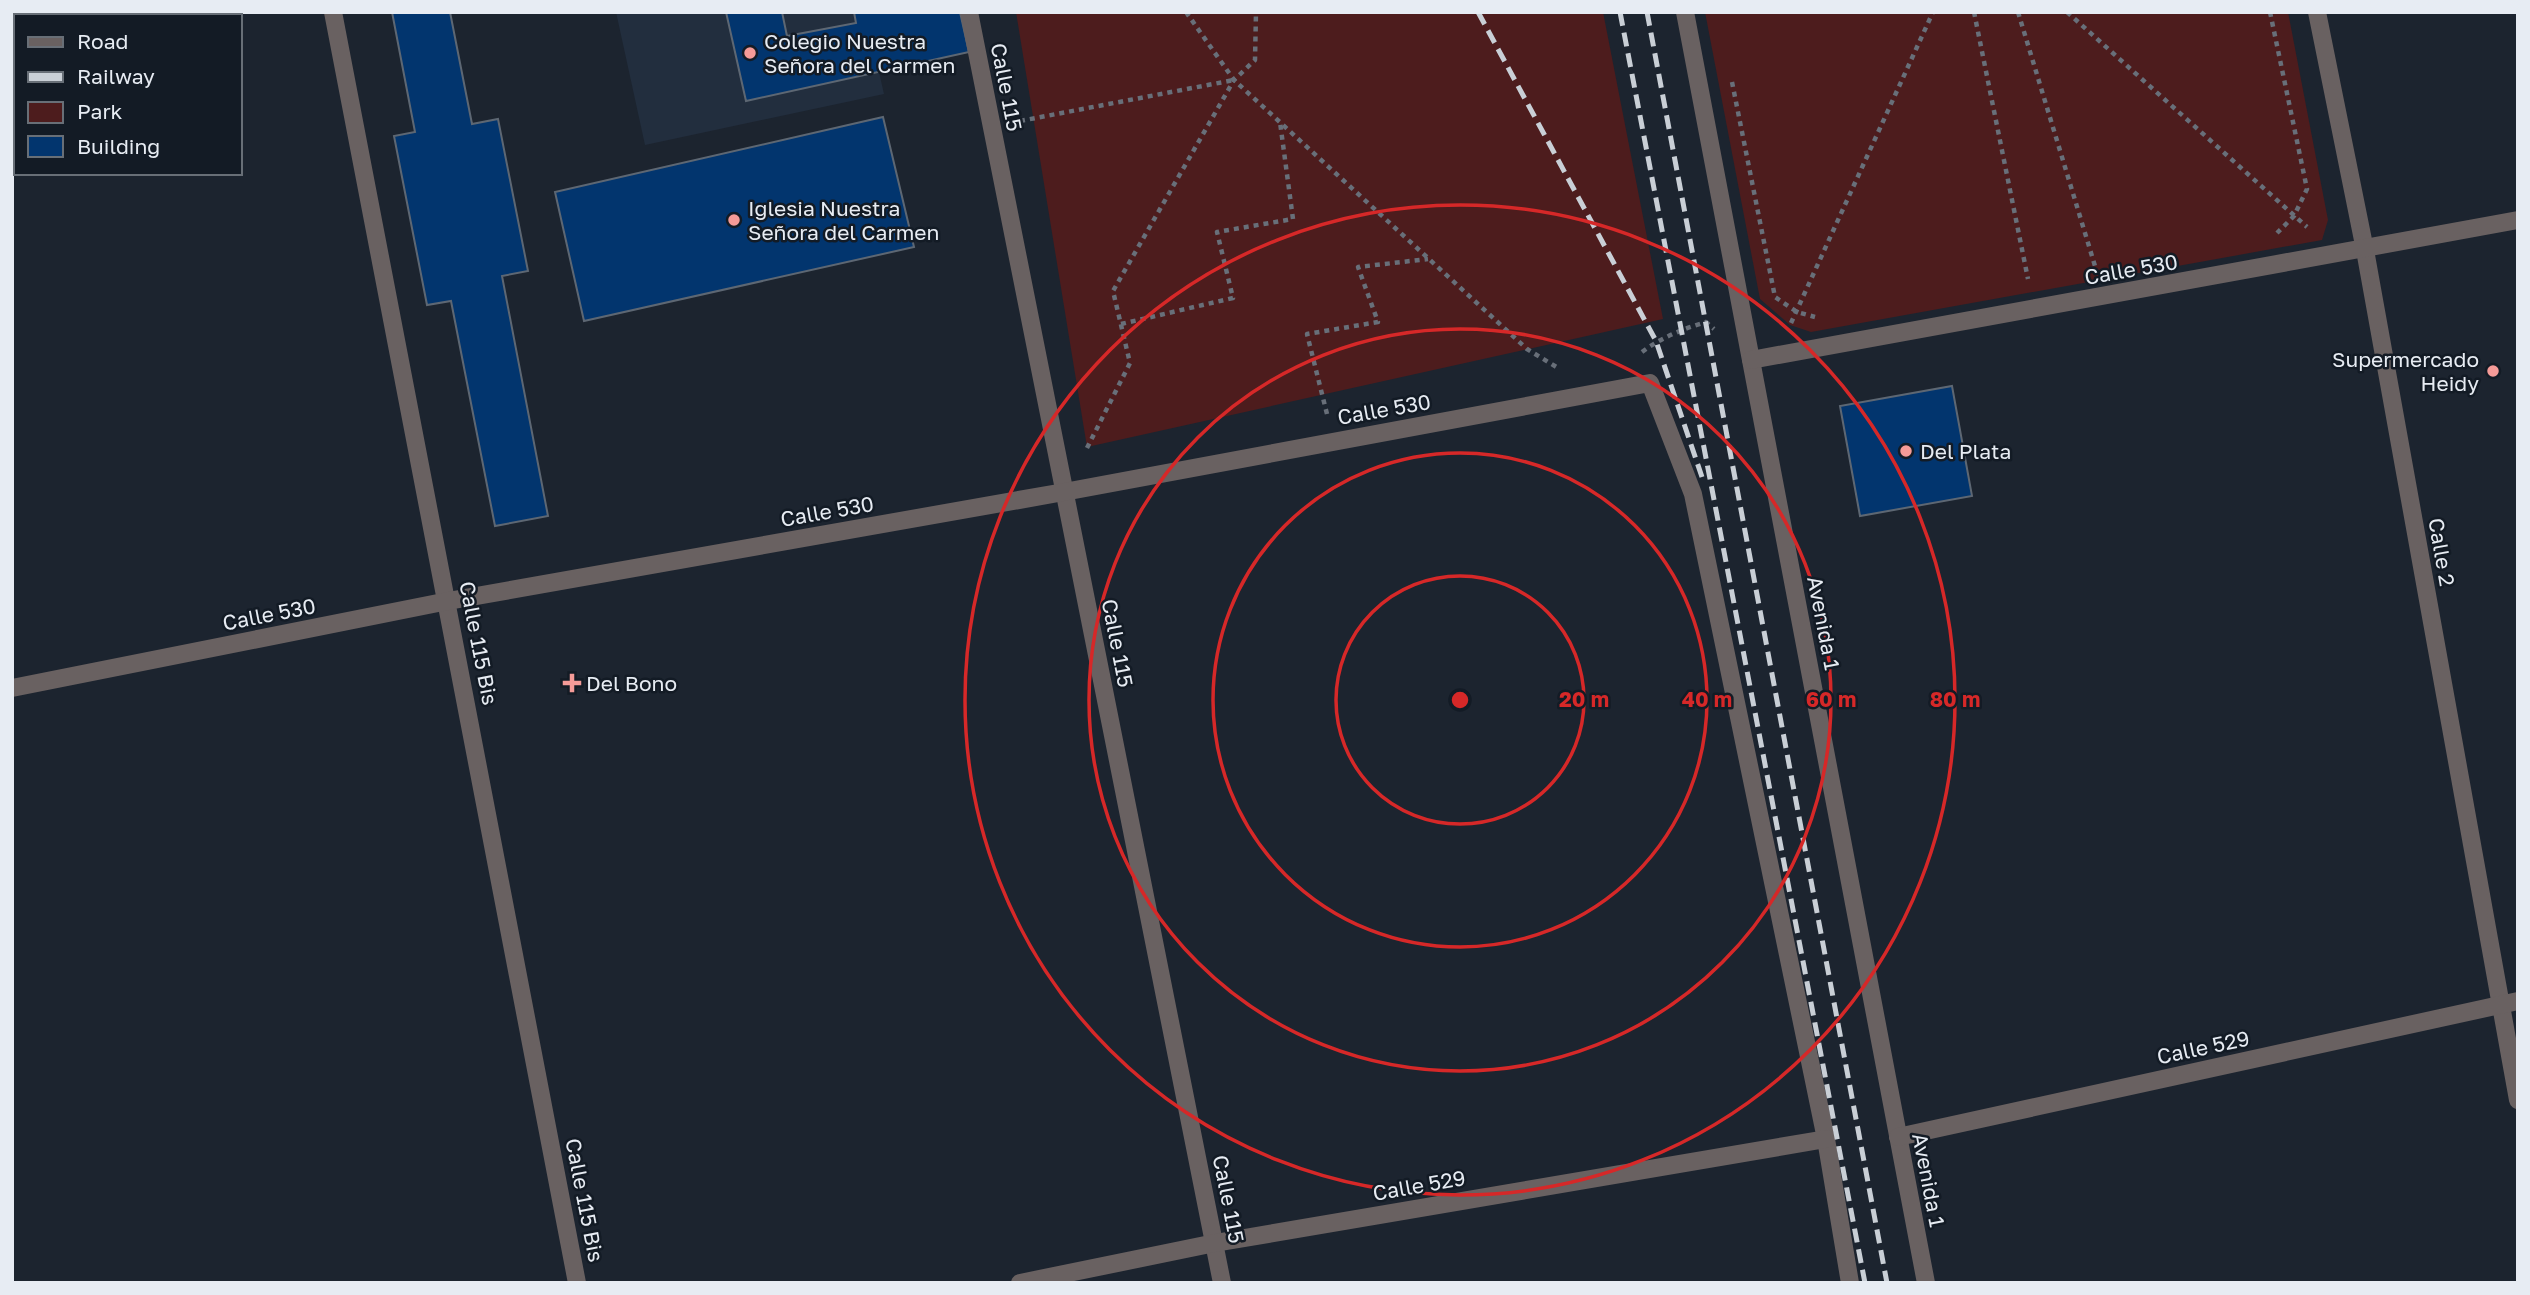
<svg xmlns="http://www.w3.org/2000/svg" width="2530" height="1295" font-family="'Golos Text',sans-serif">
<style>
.built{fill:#222e3e}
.park{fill:#4d1c1d}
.building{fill:#02356e;stroke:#5d6773;stroke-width:2}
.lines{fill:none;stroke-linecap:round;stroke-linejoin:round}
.path{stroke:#686f79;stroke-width:4.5;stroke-dasharray:5 5;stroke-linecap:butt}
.minor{stroke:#696161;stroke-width:18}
.rail{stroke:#c9cfd6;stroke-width:5;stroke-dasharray:14 7;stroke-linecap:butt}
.ring{fill:none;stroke:#d62828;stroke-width:3.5}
.poi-dot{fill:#f59b98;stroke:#131b25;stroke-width:2.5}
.labels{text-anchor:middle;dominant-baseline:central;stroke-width:5;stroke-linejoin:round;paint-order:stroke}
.poi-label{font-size:21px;fill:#e7ecf3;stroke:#131b25;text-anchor:start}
.street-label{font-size:21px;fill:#e7ecf3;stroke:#131b25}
.centre{fill:#d62828;stroke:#131b25;stroke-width:3.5}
.ring-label{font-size:21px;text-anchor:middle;font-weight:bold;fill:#d62828;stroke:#131b25;stroke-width:5;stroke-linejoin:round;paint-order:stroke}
</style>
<rect width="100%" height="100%" fill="#1c242f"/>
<path class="built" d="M616,12H960L879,72L884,94L645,145Z"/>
<g class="park">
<path d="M1016,12H1603L1663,319L1087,447Z"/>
<path d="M1705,12H2288L2328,220L2322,240L1811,332L1790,325L1760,299Z"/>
</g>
<g class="building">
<path d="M392,12H450L472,124L498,119L528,271L502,276L548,516L495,526L451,301L427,305L394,136L415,132Z"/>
<path d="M726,12H782L787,36L856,23L854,12H960L969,52L746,101Z"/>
<path d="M883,117L914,247L584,321L555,192Z"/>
<path d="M1952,386L1972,496L1860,516L1840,406Z"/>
</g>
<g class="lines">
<g class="path">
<path d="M1186,12L1234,80L1527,349L1558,368"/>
<path d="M1974,12L2028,279"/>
<path d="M2018,12L2095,266"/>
<path d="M2067,12L2307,227"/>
<path d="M2270,12L2307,189L2294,216L2277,233"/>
<path d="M1732,82L1775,297L1797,312L1815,317"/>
<path d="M1020,121L1234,80"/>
<path d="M1791,323L1933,12"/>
<path d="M1121,324L1233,298L1217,232L1293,219L1280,122"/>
<path d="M1642,352C1662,337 1683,329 1706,322L1714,329"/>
<path d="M1327,414L1307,334L1378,322L1358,267L1428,259"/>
<path d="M1087,448L1130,363L1113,291L1234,80L1255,60L1256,12"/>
</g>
<g class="minor">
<path d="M333,12L577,1283"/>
<path d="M969,12L1222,1283"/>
<path d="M1685,12L1926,1283"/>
<path d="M2317,12L2365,250L2518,1100"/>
<path d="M1751,360L2518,220"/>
<path d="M12,688L448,601L1064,492L1650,383L1693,494L1826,1139L1850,1283"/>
<path d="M1898,1137L2518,1001"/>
<path d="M1020,1283L1215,1243L1826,1139"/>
</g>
<g class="rail">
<path d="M1478,12L1656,341L1702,477"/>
<path d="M1620,12L1865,1283"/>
<path d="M1647,12L1887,1283"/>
</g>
</g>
<g class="ring">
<circle cx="1460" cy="700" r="124"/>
<circle cx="1460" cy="700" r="247"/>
<circle cx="1460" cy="700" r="371"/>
<circle cx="1460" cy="700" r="495"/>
</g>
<g class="poi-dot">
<circle cx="750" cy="53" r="7"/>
<circle cx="734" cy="220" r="7"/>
<circle cx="2493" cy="371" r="7"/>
<circle cx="1906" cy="451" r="7"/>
<path d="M568.5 672.5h7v7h7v7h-7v7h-7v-7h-7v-7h7z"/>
</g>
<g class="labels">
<g class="poi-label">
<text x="764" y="41">Colegio Nuestra<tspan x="764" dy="24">Señora del Carmen</tspan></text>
<text x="748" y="208">Iglesia Nuestra<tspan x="748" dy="24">Señora del Carmen</tspan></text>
<text x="2479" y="359" text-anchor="end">Supermercado<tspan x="2479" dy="24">Heidy</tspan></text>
<text x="1920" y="451">Del Plata</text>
<text x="586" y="683">Del Bono</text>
</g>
<g class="street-label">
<text transform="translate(1007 87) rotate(79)">Calle 115</text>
<text transform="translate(2131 269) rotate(-10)">Calle 530</text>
<text transform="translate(1384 409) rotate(-10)">Calle 530</text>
<text transform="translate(827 511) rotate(-10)">Calle 530</text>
<text transform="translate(2442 552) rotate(80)">Calle 2</text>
<text transform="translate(269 614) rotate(-11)">Calle 530</text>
<text transform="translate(1824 623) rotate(79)">Avenida 1</text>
<text transform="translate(479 643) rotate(79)">Calle 115 Bis</text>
<text transform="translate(1118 643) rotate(79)">Calle 115</text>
<text transform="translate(2203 1047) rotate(-12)">Calle 529</text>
<text transform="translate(1929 1180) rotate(79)">Avenida 1</text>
<text transform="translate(1419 1185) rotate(-10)">Calle 529</text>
<text transform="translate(1229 1199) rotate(79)">Calle 115</text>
<text transform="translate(585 1200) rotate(79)">Calle 115 Bis</text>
</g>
</g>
<circle cx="1460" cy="700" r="10" class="centre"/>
<g class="ring-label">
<text x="1584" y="707">20 m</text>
<text x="1707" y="707">40 m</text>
<text x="1831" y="707">60 m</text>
<text x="1955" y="707">80 m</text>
</g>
<rect width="2530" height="1295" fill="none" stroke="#e7ecf3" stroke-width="28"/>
<rect x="14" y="14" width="228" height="161" fill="#131b25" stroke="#686f77" stroke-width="2"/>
<rect x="28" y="37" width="35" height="10" fill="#696161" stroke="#686f77" stroke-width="2"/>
<text x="77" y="49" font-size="21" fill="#e7ecf3">Road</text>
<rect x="28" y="72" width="35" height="10" fill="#c9cfd6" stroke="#686f77" stroke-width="2"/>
<text x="77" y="84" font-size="21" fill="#e7ecf3">Railway</text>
<rect x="28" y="102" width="35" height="21" fill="#4d1c1d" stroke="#686f77" stroke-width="2"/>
<text x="77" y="119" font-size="21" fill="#e7ecf3">Park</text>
<rect x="28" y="136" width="35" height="21" fill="#02356e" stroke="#686f77" stroke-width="2"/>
<text x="77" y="154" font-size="21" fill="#e7ecf3">Building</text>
</svg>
